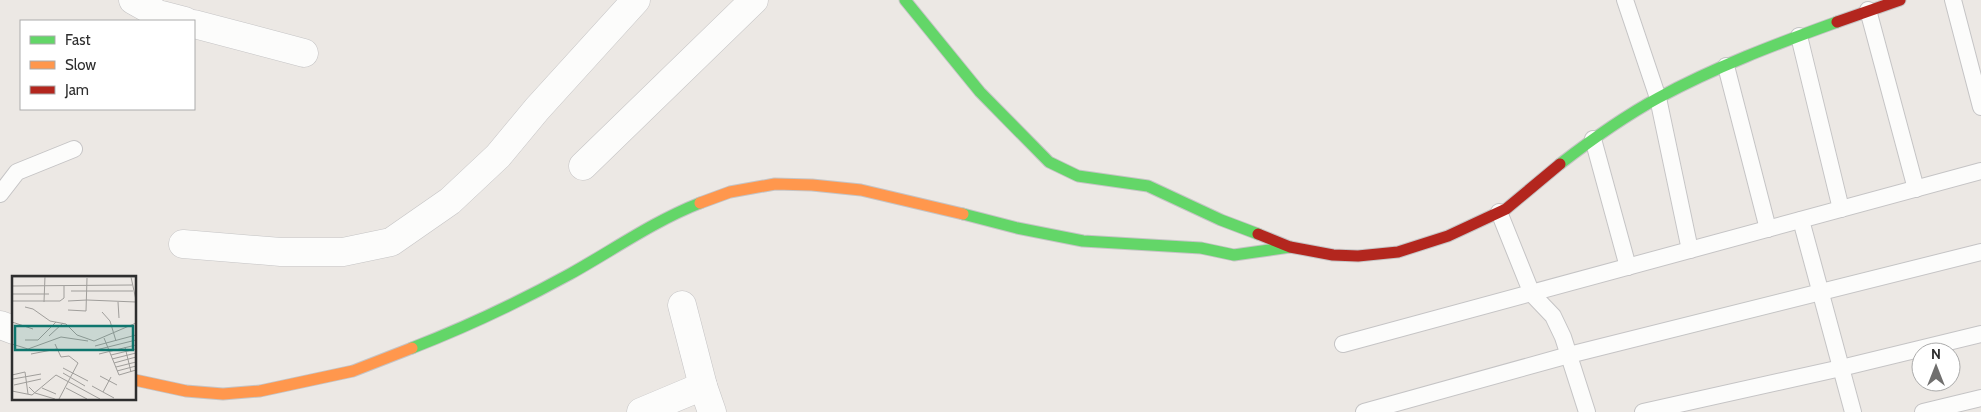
<svg xmlns="http://www.w3.org/2000/svg" width="1981" height="412" font-family="Cabin,sans-serif">
<style>
.lines{fill:none;stroke-linecap:round;stroke-linejoin:round}
.lane-casing{stroke:#c5c4c5;stroke-width:18}
.street-casing{stroke:#c5c4c5;stroke-width:29}
.fast-casing{stroke:#c5c4c5;stroke-width:13}
.slow-casing{stroke:#c5c4c5;stroke-width:13}
.jam-casing{stroke:#c5c4c5;stroke-width:13}
.lane{stroke:#fcfcfb;stroke-width:16}
.street{stroke:#fcfcfb;stroke-width:28}
.fast{stroke:#63d668;stroke-width:11}
.slow{stroke:#ff974d;stroke-width:11}
.jam{stroke:#b3261e;stroke-width:11}
.inset-road{fill:none;stroke:#a09e9b;stroke-width:1}
.view{fill:#0f766e;fill-opacity:0.15;stroke:#0f766e;stroke-width:2.5}
.inset-edge{fill:none;stroke:#2e2e2e;stroke-width:2.5}
</style>
<rect width="100%" height="100%" fill="#ece8e4"/>
<g class="lines">
<g class="lane-casing">
<g id="lane">
<path d="M1625,0L1658,98L1690,250"/>
<path d="M1953,0L1981,107"/>
<path d="M1868,10L1916,189"/>
<path d="M1799,36L1841,209"/>
<path d="M1726,66L1768,229"/>
<path d="M1593,139L1628,267"/>
<path d="M0,194L17,172L74,149"/>
<path d="M1499,212L1532,294L1553,316L1563,337L1587,412"/>
<path d="M1801,220L1853,412"/>
<path d="M1343,344L1981,171"/>
<path d="M1364,412L1569,355L1981,252"/>
<path d="M1643,412L1841,368L1981,334"/>
<path d="M1923,412L1981,398"/>
</g>
</g>
<g class="street-casing">
<g id="street">
<path d="M133,0L158,14L185,21"/>
<path d="M194,24L304,53"/>
<path d="M583,166L754,0"/>
<path d="M183,244L281,252H343L391,242L450,201L498,156L537,109L636,0"/>
<path d="M682,305L703,386L712,412"/>
<path d="M0,325L14,330"/>
<path d="M641,412L703,386"/>
</g>
</g>
<g class="fast-casing">
<g id="fast">
<path d="M905,0L980,92L1049,162L1078,176L1148,186L1221,220L1258,234"/>
<path d="M1560,164C1591,140 1623,117 1658,98C1715,67 1776,44 1837,22"/>
<path d="M963,214L1017,228L1083,241L1201,248L1234,255L1290,247"/>
<path d="M412,348C466,327 519,302 570,274C613,250 654,221 700,203"/>
</g>
</g>
<g class="slow-casing">
<g id="slow">
<path d="M700,203L730,192L775,184L812,185L861,190L963,214"/>
<path d="M135,380L186,391L223,394L260,391L353,371L412,348"/>
</g>
</g>
<g class="jam-casing">
<g id="jam">
<path d="M1837,22L1900,0"/>
<path d="M1258,234L1290,247L1333,255L1358,256L1398,252L1448,236L1506,209L1560,164"/>
</g>
</g>
<use href="#lane" class="lane"/>
<use href="#street" class="street"/>
<use href="#fast" class="fast"/>
<use href="#slow" class="slow"/>
<use href="#jam" class="jam"/>
</g>
<g transform="translate(12 276)">
<rect width="124" height="124" fill="#ece8e4"/>
<path class="inset-road" d="M0,1H124M119,1L124,24M0,10L120,9M59,15H121M0,18H37M75,24L124,26M0,25H48L52,22V10M56,25L75,24M32,26L33,0M106,26L107,42M13,31L21,33L38,45L54,48L65,59L82,65L124,47M56,34L74,35L75,2M90,36L98,45L104,65M0,46L21,53M37,60L51,47M92,62L107,99L124,94M13,64H26L44,46M0,68L16,73L49,61L76,65M43,68L49,81L57,80L66,87L47,123M83,70L124,59M113,71L119,96M84,74L124,64M19,78L45,73M87,78L124,69M99,79L124,73M100,83L124,77M102,87L124,81M104,91L124,86M51,92L76,105M105,95L124,90M51,97L73,110M0,99L13,96L16,118M88,100L105,109M1,103L29,98M2,109L29,103M80,110L102,122M17,111L23,117L43,123M30,112L44,118M54,112L75,123M0,115L20,119L44,99L88,123M91,116L99,101"/>
<path class="view" d="M3,50H121V74H3Z"/>
<rect width="124" height="124" class="inset-edge"/>
</g>
<rect x="20" y="20" width="175" height="90" fill="#ffffff" stroke="#ababab"/>
<rect x="30" y="36" width="25" height="8" fill="#63d668" stroke="#ababab"/>
<text x="65" y="45" font-size="15" fill="#2e2e2e">Fast</text>
<rect x="30" y="61" width="25" height="8" fill="#ff974d" stroke="#ababab"/>
<text x="65" y="70" font-size="15" fill="#2e2e2e">Slow</text>
<rect x="30" y="86" width="25" height="8" fill="#b3261e" stroke="#ababab"/>
<text x="65" y="95" font-size="15" fill="#2e2e2e">Jam</text>
<g transform="translate(1936 367)"><circle r="24" fill="#ffffff" stroke="#ababab"/>
<path d="M0-4L9 19L0 12L-9 19Z" fill="#706f6e"/>
<text y="-8" font-size="14" font-weight="bold" text-anchor="middle" fill="#2e2e2e">N</text>
</g>
</svg>
